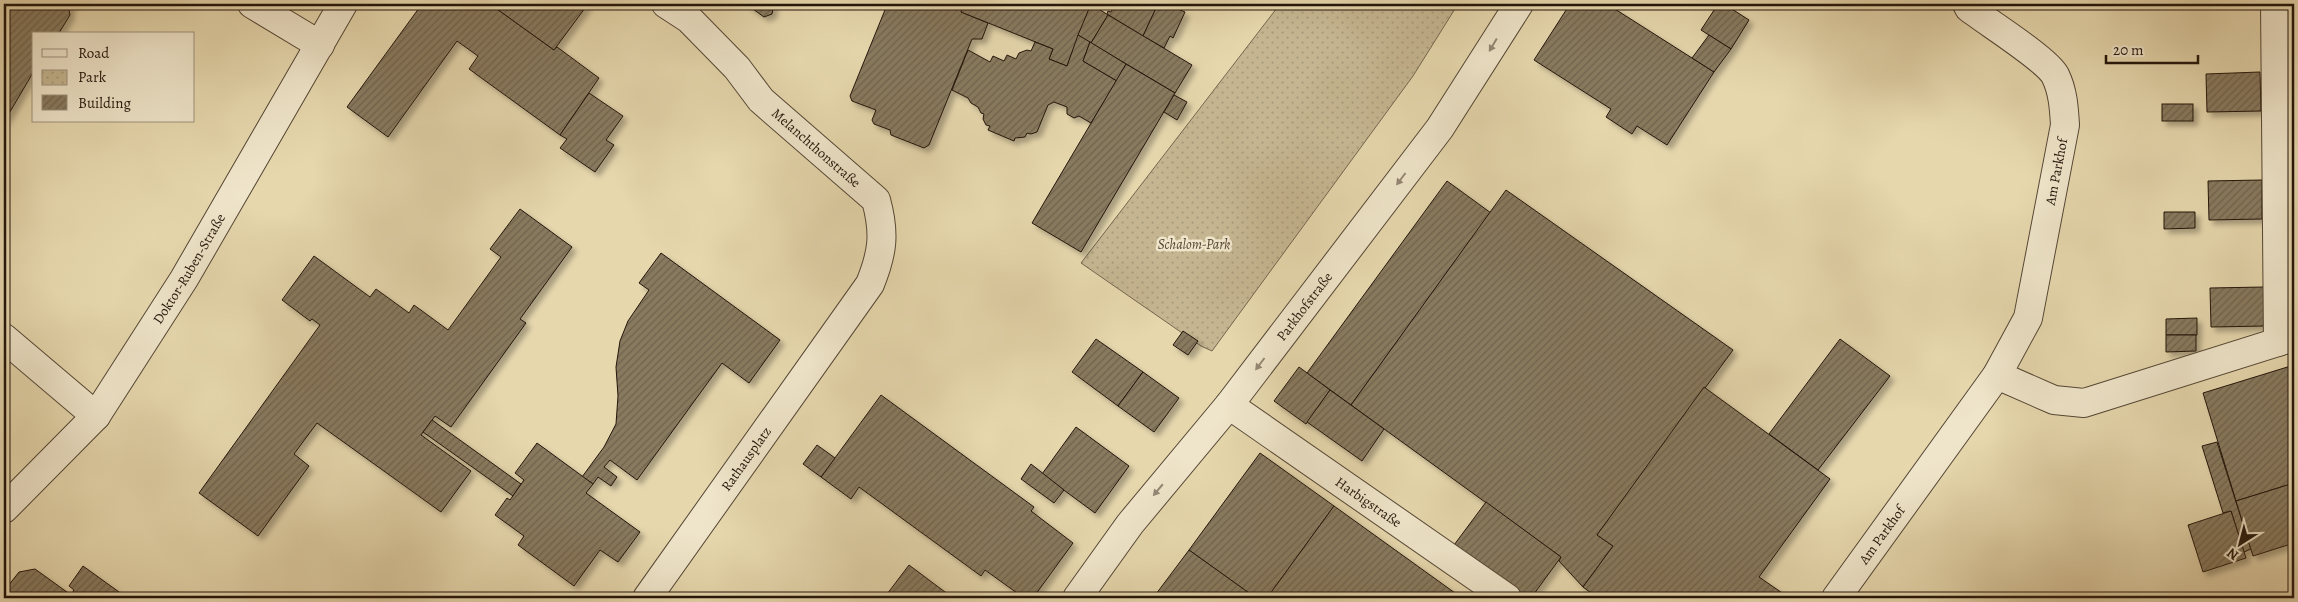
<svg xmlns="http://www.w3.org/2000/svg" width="2298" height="602" font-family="Alegreya,serif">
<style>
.park{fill:url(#park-dots);stroke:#74664e}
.building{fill:url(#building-hatch);stroke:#23150b;filter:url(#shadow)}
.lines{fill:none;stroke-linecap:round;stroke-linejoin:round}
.minor-casing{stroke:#544634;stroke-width:30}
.minor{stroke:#efe5ca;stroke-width:28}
.oneway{fill:#938774}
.labels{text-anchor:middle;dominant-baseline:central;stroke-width:5;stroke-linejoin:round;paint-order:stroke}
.street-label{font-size:14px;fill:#23150b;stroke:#efe5ca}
.park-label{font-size:14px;font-style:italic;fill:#544533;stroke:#efe5ca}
</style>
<defs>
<pattern id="park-dots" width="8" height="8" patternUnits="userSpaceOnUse" patternTransform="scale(1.25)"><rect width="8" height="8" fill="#c5b691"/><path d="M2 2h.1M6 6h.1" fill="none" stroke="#a99c7c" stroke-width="1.8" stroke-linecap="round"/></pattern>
<pattern id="building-hatch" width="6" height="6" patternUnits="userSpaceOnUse" patternTransform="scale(1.25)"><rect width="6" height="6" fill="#887a5f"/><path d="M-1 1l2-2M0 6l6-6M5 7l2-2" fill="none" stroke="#6f634d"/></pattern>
<filter id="shadow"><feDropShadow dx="4.5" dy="4.5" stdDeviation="2.5" flood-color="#0004"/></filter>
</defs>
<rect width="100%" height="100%" fill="#e6d7ad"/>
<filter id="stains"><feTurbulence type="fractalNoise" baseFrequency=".004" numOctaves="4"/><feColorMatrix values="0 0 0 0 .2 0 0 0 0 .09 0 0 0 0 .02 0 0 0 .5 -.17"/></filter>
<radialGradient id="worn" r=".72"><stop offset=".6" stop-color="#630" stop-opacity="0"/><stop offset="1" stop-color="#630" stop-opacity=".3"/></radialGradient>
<path class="park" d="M1280,4H1458L1413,76L1212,351L1201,346L1081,263Z"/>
<g class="building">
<path d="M4,4H72L69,10L70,15L59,33L34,34V71L4,122Z"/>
<path d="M422,4H490L554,50L557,47L599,78L560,135L469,69L478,56L457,41L388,137L347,107Z"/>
<path d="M490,4H588L554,50Z"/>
<path d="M746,4H774L772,14L764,17Z"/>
<path d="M892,4H964L961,12L988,23L982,39H972L929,145L924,148L891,135L890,130L874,124L872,120L876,110L852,101L850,96L887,5L891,7Z"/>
<path d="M964,4H1091L1067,66L1049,59L1053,49L961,12Z"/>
<path d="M1091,4L1108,15L1091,43L1078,35Z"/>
<path d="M1115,4H1158L1143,36L1107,14L1108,11L1111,12Z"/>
<path d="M1158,4H1178L1176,8L1185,12L1173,38L1170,36L1164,48L1143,36Z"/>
<path d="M1570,4H1607L1714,72L1667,145L1637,126L1632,134L1606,117L1611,109L1534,60Z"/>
<path d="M1718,4H1724L1749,20L1731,49L1701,30Z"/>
<path d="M1108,15L1192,65L1175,93L1091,43Z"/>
<path d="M1078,35L1090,42L1083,61L1117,81L1091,123L1079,116L1074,118L1067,114V107L1054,102L1048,105L1037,132L1031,134L1027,133L1025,137L1015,138L1014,141L988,130L990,126L986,125L983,119L984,114L981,113L978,107L971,103L968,98L952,90L968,50L990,62L993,56L1004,61L1007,55L1016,59L1019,53L1027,50L1031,51L1035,42L1053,49L1049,59L1067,66Z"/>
<path d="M1709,35L1731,49L1714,72L1692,58Z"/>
<path d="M1090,42L1126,64L1117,81L1083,61Z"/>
<path d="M1126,64L1175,93L1081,252L1032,223Z"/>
<path d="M2260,72L2261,111L2207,112L2206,74Z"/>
<path d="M589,93L623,116L606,140L614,145L595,172L560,148L567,139L560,135Z"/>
<path d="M1174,95L1187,102L1177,120L1164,112Z"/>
<rect x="2162" y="104" width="31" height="17"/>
<path d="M2262,180V219L2209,220L2208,181Z"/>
<path d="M1447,181L1491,213L1351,405L1307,373Z"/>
<path d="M1506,190L1733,350L1597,535L1613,546L1583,587L1559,561L1561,557L1351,405Z"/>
<path d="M520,209L572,247L520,319L526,323L451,427L435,416L421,435L471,471L441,512L317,423L294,454L309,466L258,536L199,493L320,325L312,319L310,321L282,300L314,256L370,297L376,289L409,313L414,305L448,330L501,257L490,249Z"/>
<path d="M2164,212H2195V228L2164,229Z"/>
<path d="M661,253L780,340L749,383L722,363L637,480L610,460L604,467L617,477L611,486L598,477L593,484L582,477L604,447L616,424L618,396L616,367L620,341L628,321L649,290L639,283Z"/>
<path d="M2264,287L2265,326L2211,327L2210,288Z"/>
<path d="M2197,318V335H2166V319Z"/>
<path d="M1183,331L1198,341L1188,355L1173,345Z"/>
<path d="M2166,335H2196V351L2166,352Z"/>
<path d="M1096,339L1143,372L1118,406L1072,372Z"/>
<path d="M1840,339L1890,376L1818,470L1769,434Z"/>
<path d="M2294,365V483L2236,501L2203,393Z"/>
<path d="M1299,367L1330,390L1306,424L1274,401Z"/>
<path d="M1143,372L1179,398L1154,432L1118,406Z"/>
<path d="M1704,387L1830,479L1759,577L1788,597L1598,598L1583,587L1613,546L1597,535Z"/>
<path d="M1330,390L1384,429L1362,461L1307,422Z"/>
<path d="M881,395L1034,507L1031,511L1073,543L1033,598H1024L985,570L981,576L859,487L851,499L821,477Z"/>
<path d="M432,420L521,484L513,496L423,432Z"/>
<path d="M1076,427L1129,466L1095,513L1042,474Z"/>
<path d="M2217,442L2251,549L2244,552L2231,511L2223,513L2202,446Z"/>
<path d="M537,443L593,484L586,493L640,532L618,562L600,550L574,586L518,545L524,536L495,515L507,498L510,500L524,480L515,473Z"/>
<path d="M817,445L835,458L821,477L803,464Z"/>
<path d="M1260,453L1334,506L1267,598H1256L1189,550Z"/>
<path d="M1031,464L1064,490L1054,503L1021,479Z"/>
<path d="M2294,483V543L2253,556L2236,501Z"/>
<path d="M1486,502L1561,557L1531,598H1525L1454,545Z"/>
<path d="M1334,506L1462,598H1267Z"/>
<path d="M2231,511L2246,558L2203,572L2188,525Z"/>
<path d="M1189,550L1256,598H1153Z"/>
<path d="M909,565L953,598H884Z"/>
<path d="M83,566L119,592L120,598H4L7,593L4,591L19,572L35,569L71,595L74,590L69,586Z"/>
</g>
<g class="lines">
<g class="minor-casing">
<g id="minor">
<path d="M252,4L320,45"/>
<path d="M2275,4L2278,342"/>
<path d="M4,338L96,416"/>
<path d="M1997,375L2054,400L2084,403L2294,337"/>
<path id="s1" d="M1229,405L1507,598"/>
<path id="s2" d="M4,509L96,416L184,279L343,4"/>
<path id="s3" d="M647,598L870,284C883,252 885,233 876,200L761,100L737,68L689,19L666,4"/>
<path id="s4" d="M1077,598L1130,524L1229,405L1440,128L1519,4"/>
<path id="s5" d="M1836,598L1997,375L2028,318L2065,125C2064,108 2063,91 2055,75C2045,58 1987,22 1969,8L1967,4"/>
</g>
</g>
<use href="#minor" class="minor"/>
</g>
<defs><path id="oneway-solid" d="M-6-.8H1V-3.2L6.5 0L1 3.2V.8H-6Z" transform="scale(1.25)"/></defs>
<g class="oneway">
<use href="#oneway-solid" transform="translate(1493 45) rotate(121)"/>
<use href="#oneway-solid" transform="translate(1401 179) rotate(127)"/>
<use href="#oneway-solid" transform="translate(1260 364) rotate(127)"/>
<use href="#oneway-solid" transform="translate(1158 490) rotate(130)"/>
</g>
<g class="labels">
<g class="street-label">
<text transform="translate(816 148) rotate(41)">Melanchthonstraße</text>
<text stroke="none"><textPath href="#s5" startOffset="489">Am Parkhof</textPath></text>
<text stroke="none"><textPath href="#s2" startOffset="305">Doktor-Ruben-Straße</textPath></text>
<text stroke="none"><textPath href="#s4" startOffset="370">Parkhofstraße</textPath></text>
<text stroke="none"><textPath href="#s3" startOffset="171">Rathausplatz</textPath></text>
<text stroke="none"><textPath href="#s1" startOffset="170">Harbigstraße</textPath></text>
<text stroke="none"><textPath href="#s5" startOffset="78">Am Parkhof</textPath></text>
</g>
<g class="park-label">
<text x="1194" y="244">Schalom-Park</text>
</g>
</g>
<rect width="2298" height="602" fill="none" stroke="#e6d7ad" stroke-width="20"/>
<rect x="5" y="5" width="2288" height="592" fill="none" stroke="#23150b" stroke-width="2.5"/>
<rect x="10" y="10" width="2278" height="582" fill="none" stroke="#23150b"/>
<rect x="32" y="32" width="162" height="90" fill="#efe5ca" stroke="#9d927e"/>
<rect x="42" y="49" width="25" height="8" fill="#efe5ca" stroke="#9d927e"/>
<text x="78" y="58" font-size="15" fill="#23150b">Road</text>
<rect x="42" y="70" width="25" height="15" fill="url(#park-dots)" stroke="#9d927e"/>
<text x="78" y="82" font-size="15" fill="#23150b">Park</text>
<rect x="42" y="95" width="25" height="15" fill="url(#building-hatch)" stroke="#9d927e"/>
<text x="78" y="108" font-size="15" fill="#23150b">Building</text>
<g transform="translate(2240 544) rotate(216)" stroke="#efe5ca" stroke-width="4" paint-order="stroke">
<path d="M0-4L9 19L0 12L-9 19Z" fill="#23150b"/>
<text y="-8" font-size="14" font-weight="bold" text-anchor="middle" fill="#23150b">N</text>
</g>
<path d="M2106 55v8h92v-8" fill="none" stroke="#23150b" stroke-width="2.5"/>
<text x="2113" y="55" font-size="15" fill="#23150b" stroke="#efe5ca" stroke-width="4" paint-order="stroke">20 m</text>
<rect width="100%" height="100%" filter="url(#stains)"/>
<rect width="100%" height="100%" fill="url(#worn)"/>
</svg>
